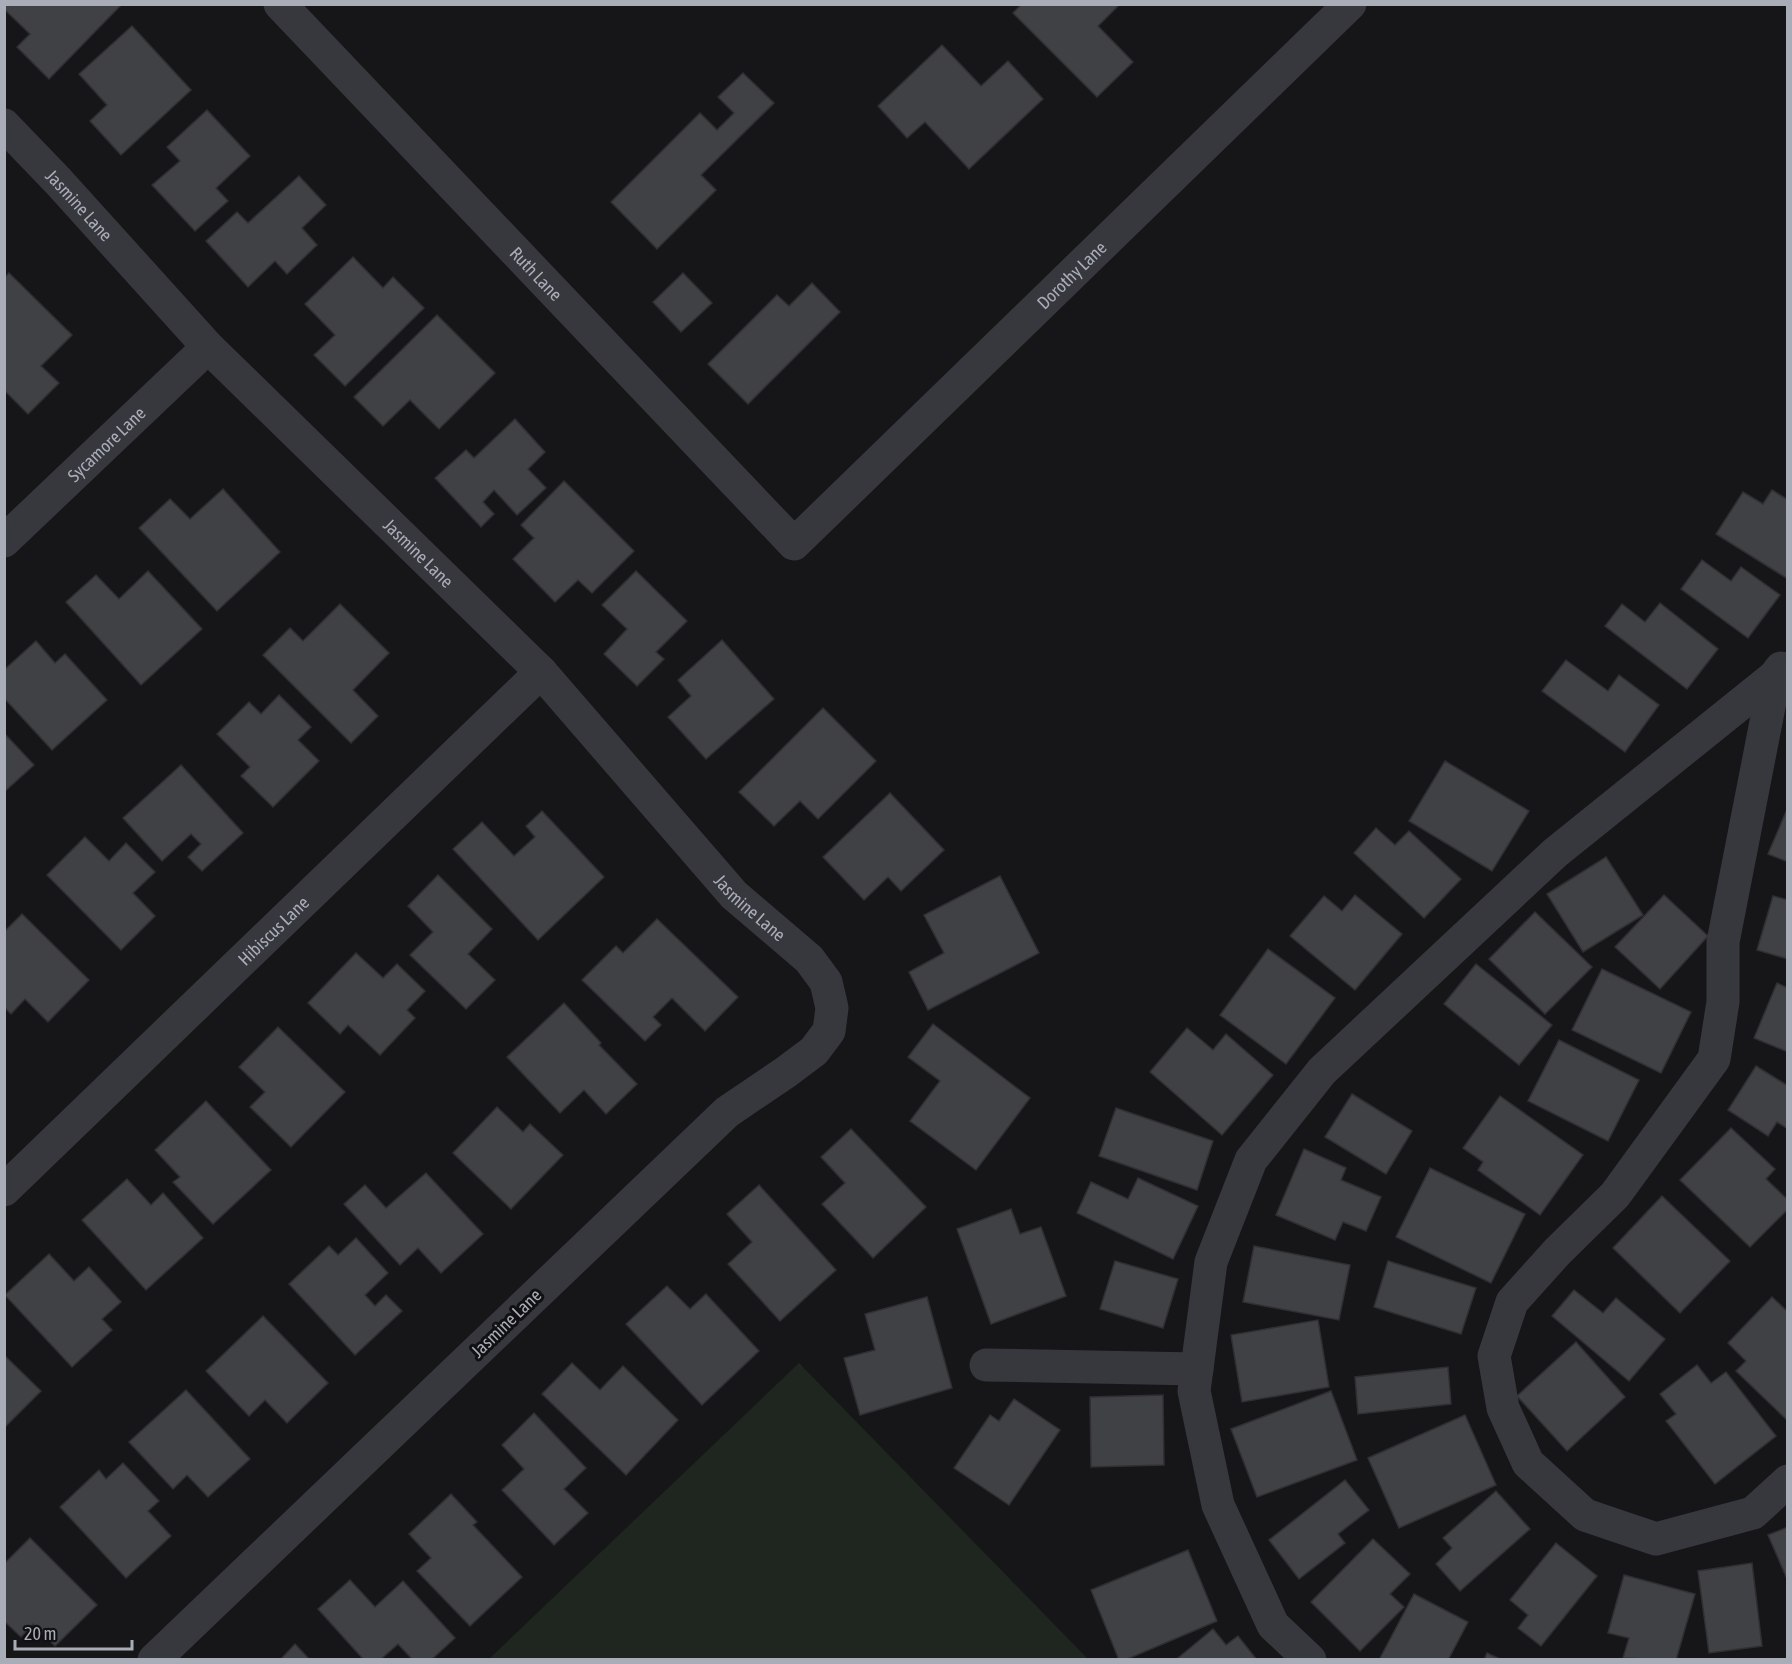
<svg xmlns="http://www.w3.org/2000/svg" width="1792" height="1664" font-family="'Asap Condensed',sans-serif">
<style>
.green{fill:#1e261f}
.building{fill:#404145;stroke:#303034;stroke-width:1.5}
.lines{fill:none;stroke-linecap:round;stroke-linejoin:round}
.minor{stroke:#37383d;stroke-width:33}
.labels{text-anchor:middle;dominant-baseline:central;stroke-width:6;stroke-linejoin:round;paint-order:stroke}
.street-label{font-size:18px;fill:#a8adb8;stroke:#111113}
</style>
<rect width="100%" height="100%" fill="#161618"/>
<path class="green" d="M799,1363L1088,1659H489Z"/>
<g class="building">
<path d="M4,4H122L49,79L17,47L30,34L4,9Z"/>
<path d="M1022,4H1120L1098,26L1133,62L1097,97L1013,13Z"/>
<path d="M132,26L191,90L121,155L90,121L107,105L79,74Z"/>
<path d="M942,45L981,86L1008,61L1043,99L969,169L925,122L907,138L878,106Z"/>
<path d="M743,73L774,103L701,175L716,190L657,249L611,202L700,113L717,130L734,113L718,97Z"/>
<path d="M207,110L250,156L216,188L228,201L195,231L152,185L180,161L167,147Z"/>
<path d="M299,176L326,205L302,228L317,245L287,274L275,261L248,287L206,241L237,212L248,223Z"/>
<path d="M353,257L383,288L393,277L424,308L345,386L314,355L335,335L305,304Z"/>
<path d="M9,273L72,335L41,366L59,383L28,414L4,390V278Z"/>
<path d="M683,273L712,303L681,332L653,302Z"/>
<path d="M812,283L840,312L748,404L708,364L777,295L789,306Z"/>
<path d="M437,315L495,373L439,429L410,400L383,426L354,397Z"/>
<path d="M515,419L545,452L528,469L546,488L517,515L494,490L483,502L494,514L481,527L435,478L466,450L474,458Z"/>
<path d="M564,481L634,551L592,593L578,580L555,602L513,559L534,538L521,525Z"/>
<path d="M223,489L280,552L217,611L139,528L170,499L190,519Z"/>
<path d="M1772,490L1788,500V579L1716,534L1743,492L1763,504Z"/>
<path d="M1702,560L1731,581L1741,567L1780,595L1748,638L1681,589Z"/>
<path d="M148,571L202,629L141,685L66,602L96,575L119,599Z"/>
<path d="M636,571L687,621L656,652L664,659L637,686L604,654L627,629L602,605Z"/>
<path d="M1660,603L1718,649L1687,689L1605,626L1622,604L1645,622Z"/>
<path d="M340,604L389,653L353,690L378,716L351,743L263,655L290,628L303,641Z"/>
<path d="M722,640L774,699L706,759L668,717L691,696L678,680Z"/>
<path d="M36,641L55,663L65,654L107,700L52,750L4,698V670Z"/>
<path d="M1566,660L1608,691L1619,675L1659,705L1625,752L1542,691Z"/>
<path d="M279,695L311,727L298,740L319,761L273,807L241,776L250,767L217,734L249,702L261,714Z"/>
<path d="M823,708L876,761L818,819L800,801L774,826L739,792Z"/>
<path d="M4,733L34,765L4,792Z"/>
<path d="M1445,761L1529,811L1492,871L1409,821Z"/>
<path d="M181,765L243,833L202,871L188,857L201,844L191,834L162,861L123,818Z"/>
<path d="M890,793L944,850L901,891L888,877L864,900L823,857Z"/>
<path d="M1788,807V862L1768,854Z"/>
<path d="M542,811L604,877L538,940L453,849L482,822L514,856L535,837L526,826Z"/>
<path d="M1376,828L1395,845L1409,831L1461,879L1424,918L1354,853Z"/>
<path d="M85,837L109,861L126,843L155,872L133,893L155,916L121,950L47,875Z"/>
<path d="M1606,857L1643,915L1583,952L1547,894Z"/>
<path d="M438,875L492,929L468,954L495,980L466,1009L410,955L433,932L408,906Z"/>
<path d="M1000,876L1039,953L928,1010L909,972L944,953L924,915Z"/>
<path d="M1355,895L1402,934L1355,990L1290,936L1324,896L1342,911Z"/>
<path d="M1664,895L1708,936L1660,989L1615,947Z"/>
<path d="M1773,896L1788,900V959L1757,950Z"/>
<path d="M1535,912L1592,967L1545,1014L1489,959Z"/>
<path d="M22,914L89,980L48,1022L25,999L11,1014L4,1007V932Z"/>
<path d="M657,919L738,997L705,1031L672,998L653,1017L661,1025L645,1041L582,980L616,946L623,953Z"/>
<path d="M1268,949L1335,998L1286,1064L1220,1015Z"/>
<path d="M356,953L383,978L397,964L425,991L407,1010L415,1018L380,1055L348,1025L340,1034L308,1003Z"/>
<path d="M1476,964L1552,1025L1519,1065L1444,1004Z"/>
<path d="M1602,969L1691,1012L1661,1073L1572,1030Z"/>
<path d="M1777,983L1788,988V1052L1754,1038Z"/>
<path d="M564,1003L601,1043L599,1045L637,1084L606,1114L584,1090L560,1113L507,1057Z"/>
<path d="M933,1024L1030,1098L976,1170L910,1121L940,1081L908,1057Z"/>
<path d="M278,1027L345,1092L291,1147L250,1107L265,1092L239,1067Z"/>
<path d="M1187,1028L1213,1050L1226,1034L1273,1075L1222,1135L1150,1072Z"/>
<path d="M1559,1040L1639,1080L1608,1141L1528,1101Z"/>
<path d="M1756,1066L1788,1086V1129L1777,1122L1768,1136L1728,1110Z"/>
<path d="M1352,1094L1412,1131L1386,1174L1325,1137Z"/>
<path d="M1500,1096L1583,1155L1540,1215L1478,1170L1483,1162L1463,1148Z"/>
<path d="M206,1101L271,1170L213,1224L173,1182L180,1177L155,1150Z"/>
<path d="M497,1107L523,1132L530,1124L563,1155L511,1209L453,1153Z"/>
<path d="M1116,1108L1213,1141L1197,1190L1099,1156Z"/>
<path d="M1731,1128L1775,1169L1766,1179L1788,1200V1209L1750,1247L1680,1180Z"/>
<path d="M851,1129L926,1207L873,1258L822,1204L845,1183L821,1157Z"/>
<path d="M1304,1149L1346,1168L1341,1180L1381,1197L1366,1231L1343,1222L1335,1240L1276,1215Z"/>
<path d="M1430,1168L1525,1214L1491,1283L1396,1237Z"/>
<path d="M426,1173L483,1234L441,1273L418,1248L400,1265L344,1204L365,1185L386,1208Z"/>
<path d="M1138,1178L1198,1206L1173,1259L1077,1213L1091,1182L1128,1199Z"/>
<path d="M127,1179L151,1205L163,1193L203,1238L146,1290L82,1220Z"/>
<path d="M759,1185L836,1270L780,1321L728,1264L752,1242L727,1214Z"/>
<path d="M1662,1196L1730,1261L1680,1313L1613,1248Z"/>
<path d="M1011,1209L1020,1234L1041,1227L1066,1296L991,1324L957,1229Z"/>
<path d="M356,1238L388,1273L365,1295L375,1306L386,1295L402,1311L355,1355L289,1284L329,1246L338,1255Z"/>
<path d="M1254,1246L1350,1265L1339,1320L1243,1302Z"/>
<path d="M49,1254L74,1281L89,1267L121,1302L102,1319L112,1330L72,1367L5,1295Z"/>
<path d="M1115,1261L1178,1279L1163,1328L1100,1309Z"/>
<path d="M1388,1261L1476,1288L1461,1334L1374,1307Z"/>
<path d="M667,1286L690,1309L706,1294L759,1351L702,1405L626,1324Z"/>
<path d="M1574,1290L1603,1313L1616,1298L1665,1339L1629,1381L1552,1316Z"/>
<path d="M927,1297L952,1388L860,1415L844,1358L875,1350L865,1314Z"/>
<path d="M1772,1297L1788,1312V1421L1736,1371L1746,1361L1728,1343Z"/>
<path d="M263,1316L328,1383L287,1423L265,1400L249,1416L206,1371Z"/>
<path d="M1318,1320L1329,1387L1242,1402L1231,1335Z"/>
<path d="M1576,1342L1625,1397L1567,1451L1517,1396Z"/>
<path d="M4,1355L41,1391L4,1428Z"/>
<path d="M572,1363L600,1390L623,1366L678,1420L626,1475L542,1394Z"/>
<path d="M1697,1365L1711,1383L1726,1372L1776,1436L1715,1484L1666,1421L1676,1414L1660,1394Z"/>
<path d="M1448,1367L1451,1404L1358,1414L1355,1377Z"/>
<path d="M186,1390L250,1459L208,1497L187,1475L173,1489L129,1442Z"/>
<path d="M1331,1391L1357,1460L1257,1497L1231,1429Z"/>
<path d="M1163,1395L1164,1465L1091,1467L1090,1397Z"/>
<path d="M1014,1399L1060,1430L1009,1505L954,1468L990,1415L999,1421Z"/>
<path d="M534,1413L586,1468L564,1489L588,1513L554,1545L502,1490L524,1469L502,1445Z"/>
<path d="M1465,1415L1496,1485L1399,1528L1368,1458Z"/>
<path d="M123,1463L159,1501L148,1511L171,1536L126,1578L60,1507L99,1470L106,1479Z"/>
<path d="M1345,1480L1369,1510L1338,1534L1345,1543L1299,1579L1269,1540Z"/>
<path d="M1496,1491L1530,1529L1460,1591L1436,1564L1452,1548L1443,1538Z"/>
<path d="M451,1494L477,1522L473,1525L522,1577L470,1626L417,1571L431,1558L409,1534Z"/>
<path d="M1788,1527V1581L1768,1535Z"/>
<path d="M30,1538L97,1605L55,1646L33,1624L21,1637L4,1621V1564Z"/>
<path d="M1373,1539L1410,1574L1390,1594L1404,1607L1360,1651L1311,1602Z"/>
<path d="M1556,1543L1597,1576L1541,1646L1518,1628L1528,1615L1510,1600Z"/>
<path d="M1188,1550L1217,1621L1125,1660H1119L1091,1590Z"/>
<path d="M1752,1563L1762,1646L1709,1653L1698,1571Z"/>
<path d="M1624,1575L1695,1594L1676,1660L1623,1658L1629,1638L1608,1633Z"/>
<path d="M350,1580L375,1607L403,1581L455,1638L431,1660H413L398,1644L380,1660H364L318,1609Z"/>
<path d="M1414,1594L1468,1622L1448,1660H1379Z"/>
<path d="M1213,1629L1226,1645L1238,1636L1257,1660H1180L1178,1658Z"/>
<path d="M295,1644L310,1660H280Z"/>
<path d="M1487,1653L1502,1660H1484Z"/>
</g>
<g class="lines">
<g class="minor">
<path id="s1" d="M280,4L794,544L1350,4"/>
<path id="s2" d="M4,125L58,181L208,347L541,672L734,895L809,959L826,982L832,1008L829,1031L814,1051L786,1072L727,1112L154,1660"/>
<path id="s3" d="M4,541L208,347"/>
<path d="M1781,668L1775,676L1723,942V1002L1714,1059L1615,1195L1557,1252L1512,1302L1494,1356L1503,1408L1528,1463L1585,1515L1656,1539L1753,1513L1788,1481"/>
<path id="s4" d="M4,1190L541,672"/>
<path d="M986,1365L1197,1369"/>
<path d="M1310,1660L1273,1625L1218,1505L1194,1391L1211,1262L1251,1160L1322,1071L1555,853L1775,676"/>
</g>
</g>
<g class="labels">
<g class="street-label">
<text stroke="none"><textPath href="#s2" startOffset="110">Jasmine Lane</textPath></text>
<text stroke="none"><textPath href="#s1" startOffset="372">Ruth Lane</textPath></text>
<text stroke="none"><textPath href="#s1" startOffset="1132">Dorothy Lane</textPath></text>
<text stroke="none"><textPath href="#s3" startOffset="141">Sycamore Lane</textPath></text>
<text stroke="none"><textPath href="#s2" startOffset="596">Jasmine Lane</textPath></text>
<text stroke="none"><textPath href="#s2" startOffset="1082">Jasmine Lane</textPath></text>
<text stroke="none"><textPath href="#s4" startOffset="374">Hibiscus Lane</textPath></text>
<text transform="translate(506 1323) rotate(-44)">Jasmine Lane</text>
</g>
</g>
<rect width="1792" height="1664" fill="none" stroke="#a8adb8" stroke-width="12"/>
<path d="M15 1640v9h117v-9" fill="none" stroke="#a8adb8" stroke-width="3"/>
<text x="24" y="1640" font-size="18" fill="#a8adb8" stroke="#111113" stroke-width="4.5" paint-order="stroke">20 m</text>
</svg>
